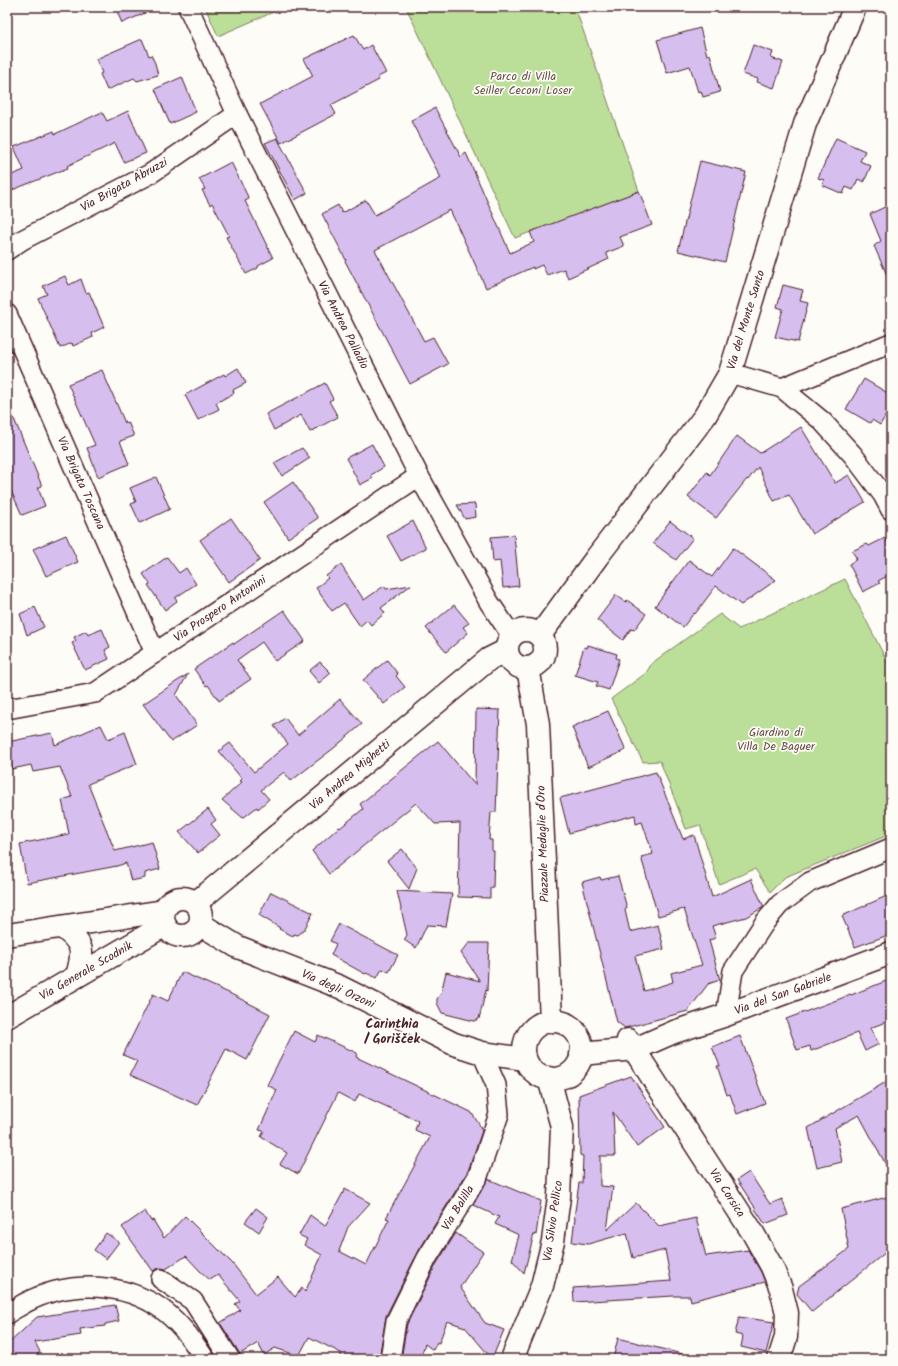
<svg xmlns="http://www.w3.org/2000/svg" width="898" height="1366" font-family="Kalam,sans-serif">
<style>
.green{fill:#bbdf99;stroke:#827f62}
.building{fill:#d6beee;stroke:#4a1f2b}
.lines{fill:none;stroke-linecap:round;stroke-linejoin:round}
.street-casing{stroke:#4a1f2b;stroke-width:22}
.secondary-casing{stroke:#4a1f2b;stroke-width:25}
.street{stroke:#fdfcf7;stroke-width:19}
.secondary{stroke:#fdfcf7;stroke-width:22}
.labels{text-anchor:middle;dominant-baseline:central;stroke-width:3.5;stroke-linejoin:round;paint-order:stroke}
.park-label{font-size:12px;fill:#664f46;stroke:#fdfcf7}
.street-label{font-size:12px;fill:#4a1f2b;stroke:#fdfcf7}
.neighbourhood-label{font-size:13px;font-weight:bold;fill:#4a1f2b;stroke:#fdfcf7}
</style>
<rect width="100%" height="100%" fill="#fdfcf7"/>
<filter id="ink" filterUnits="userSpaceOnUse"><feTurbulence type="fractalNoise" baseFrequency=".025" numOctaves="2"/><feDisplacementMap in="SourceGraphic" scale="8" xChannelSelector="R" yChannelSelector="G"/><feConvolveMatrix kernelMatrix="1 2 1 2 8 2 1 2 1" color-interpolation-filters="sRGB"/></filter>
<g filter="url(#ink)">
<g class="green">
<path d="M205,7H285L218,36Z"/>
<path d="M406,7H575L639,191L515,238Z"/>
<path d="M845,579L891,669V834L785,877L770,892L755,869L719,884L700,825L686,829L660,761L643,762L611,699L646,673L652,663L720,614L739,629Z"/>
</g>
<g class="building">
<path d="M115,7H159L122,23Z"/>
<path d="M700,28L707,55L710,54L720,92L703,97L701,91L698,92L690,66L667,73L657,40Z"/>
<path d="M354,35L363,50L371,45L386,73L378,77L379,80L331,105L336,114L281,143L260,104L313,76L304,59Z"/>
<path d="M142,39L149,56L151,55L155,63L158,75L137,81L134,78L107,90L100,74L102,73L96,59Z"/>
<path d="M753,45L773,52L771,58L783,62L774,88L757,82L758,79L743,74Z"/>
<path d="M182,77L196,112L170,124L155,89Z"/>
<path d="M435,108L461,157L466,153L510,253L534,242L530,232L639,191L652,225L620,237L624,246L606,253L609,259L568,278L564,269L547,275L542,265L533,269V267L486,288L450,210L375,250L424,341L433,337L448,364L410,384L345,261L346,260L322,214L338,205L342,213L366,200L375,215L441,178L411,121Z"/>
<path d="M128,111L146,153L124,162L115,143L67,166L68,168L7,192V177L24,170L14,147L54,131L55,134L102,112L107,121Z"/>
<path d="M277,138L307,193L295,200L265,143Z"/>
<path d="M836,138L865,151L860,161L871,166L864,182L858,179L853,190L846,187L843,194L822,185L824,180L818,178Z"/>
<path d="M700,161L746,172L725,262L678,251Z"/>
<path d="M231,162L249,199L245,201L273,258L258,266V268L246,274L226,237L229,236L212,203L210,205L202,190L205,189L199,179Z"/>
<path d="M891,204V284L874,246L881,241L870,214Z"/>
<path d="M65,276L69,285L81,279L86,293L89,292L104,327L92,333L93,337L73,346L72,343L60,348L38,298L47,294L43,286Z"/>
<path d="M783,285L803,290L800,301L808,303L798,342L775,337L783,309L777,307Z"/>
<path d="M238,368L246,383L233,390L234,393L216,403L219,409L198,420L185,395L224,374L225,376Z"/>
<path d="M102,370L125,423L128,422L134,436L120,441L129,464L98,477L87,448L95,445L68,384Z"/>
<path d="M864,379L891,395V407L880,425L872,420L870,423L846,409Z"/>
<path d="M325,383L333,399L329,401L338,417L310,432L301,415L274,430L266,414Z"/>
<path d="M7,402L42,486L38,488L45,506L22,515L7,482Z"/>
<path d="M801,427L835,483L849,475L865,502L812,534L789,495L774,501L758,467L748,480L747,479L716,518L688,497L707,472L710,475L737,436L760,453Z"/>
<path d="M372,444L384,467L371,475L373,478L360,485L346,458Z"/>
<path d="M302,448L310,458L282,476L274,463Z"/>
<path d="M156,477L170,509L140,523L131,504L136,502L130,488Z"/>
<path d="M293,482L318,518L288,538L264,502Z"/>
<path d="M475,504L476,517L465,519L457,505Z"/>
<path d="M231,518L260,560L229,582L200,540Z"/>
<path d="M413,521L426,548L401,561L387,536Z"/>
<path d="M670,521L693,538L676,560L653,543Z"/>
<path d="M66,535L78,562L46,576L33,549Z"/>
<path d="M514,535L519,586L503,588L500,561L493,562L491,537Z"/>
<path d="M885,538L891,550V574L878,581L880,583L863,592L849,564L857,559L852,551L867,544L869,546Z"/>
<path d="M733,548L776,580L741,605L716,586L695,614L694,613L683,627L655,606L689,560L712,577Z"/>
<path d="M167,557L179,573L186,568L196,584L175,598L177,601L165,610L148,585L150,584L143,574Z"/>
<path d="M341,565L364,600L384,586L386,589L411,585L381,608L385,613L371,625L367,620L360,626L344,603L332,611L316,588L328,578L326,576Z"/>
<path d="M616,595L626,602L627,600L646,614L634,630L631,629L623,640L597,620Z"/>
<path d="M454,605L469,623L463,627L468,633L446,652L426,628Z"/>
<path d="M35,607L44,627L27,635L20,614Z"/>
<path d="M284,610L305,641L275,661L262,642L237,660L251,679L219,701L208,685L206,686L194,669L233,642L234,644Z"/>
<path d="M102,629L110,647L105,650L109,659L85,670L72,643L76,641L74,637L86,631L88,635Z"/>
<path d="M588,645L617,654L616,658L619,659L609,690L596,686L598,682L575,675L584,647L587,648Z"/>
<path d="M387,660L398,674L396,676L405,687L384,704L363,680Z"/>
<path d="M320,662L331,673L319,683L309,671Z"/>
<path d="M188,674L176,695L197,725L171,742L143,704Z"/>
<path d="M340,699L362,724L334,748L291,781L284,772L261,790L269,799L258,809L257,807L243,818L222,800L242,782L240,781L242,779L219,751L230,743L254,772L288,744L274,726L285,718L298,735Z"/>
<path d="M476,709L500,710L496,812H491L489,840H492V851H494L493,888H490V898L458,897L460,823L435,824L416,803L329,874L312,851L339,827L340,828L363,809L360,804L438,741L475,785Z"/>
<path d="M608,711L626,750L588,767L572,727Z"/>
<path d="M101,725L108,739L125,732L137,764L88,784L115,851L152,842L160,869L145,873V878L131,881L126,863L117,866L27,883L20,844L69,834L62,800L72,797L60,767L33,772L31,765L12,769L7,742L52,733L55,745Z"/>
<path d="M656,772L683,839L694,835L712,897L751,879L764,907L746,917L712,926L716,938L709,940L720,980L708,984L688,1011L625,1028L617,1022L582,882L600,877L601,880L618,876L627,908L625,910L630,932L658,925L664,949L635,956L644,991L673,982L671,973L702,965L684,909L658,916L641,857L653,854L642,822L636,824L635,815L569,833L560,798Z"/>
<path d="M208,809L216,820L211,824L220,835L198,853L179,832Z"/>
<path d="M402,849L417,868L409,889L387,861Z"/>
<path d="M397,891L452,894L446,926L427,925L416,948L404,940L407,935Z"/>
<path d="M271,892L313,913L304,930L298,935L294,934L293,936L279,929L280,928L259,915Z"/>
<path d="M891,894V934L855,947L842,916Z"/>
<path d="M339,924L398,955L389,972L382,969L377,978L366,973L365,974L331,955L336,944L330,941Z"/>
<path d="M469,943H489L487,991L486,990L479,1019L474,1021L442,1013L437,1003V999L441,993L446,972L480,981L461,953Z"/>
<path d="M182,972L229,993L270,1014L247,1060L226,1049L197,1105L130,1075L137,1061L123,1055L153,994L168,1001Z"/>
<path d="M891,979V1020L870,1028L879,1044L865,1051L857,1033L811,1051L810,1046L797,1050L786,1019L842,998L850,994L851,995Z"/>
<path d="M294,1031L315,1042L318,1035L357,1053L356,1057L471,1112L479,1124L482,1131L468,1171L418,1252L386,1316L379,1359H341V1353L309,1337L299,1356L275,1348L264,1355L258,1343L240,1354L220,1323L240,1310L235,1304L240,1301L218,1275L210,1280L200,1271L186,1256L166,1269L161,1268L157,1269L153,1271L122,1227L145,1211L151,1221L153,1220L164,1238L185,1216L233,1264L256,1294L278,1277L295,1297L302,1288L305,1292L322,1255L304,1245L307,1239L299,1235L310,1215L325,1226L345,1189L370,1203L348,1227L339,1251L366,1265L389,1219L386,1218L430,1137L415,1130L418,1121L359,1094L355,1102L338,1093L298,1174L280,1164L287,1153L261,1137L264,1131L259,1130L277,1090L267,1085Z"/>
<path d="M740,1036L765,1103L737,1114L730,1094L727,1095L717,1066H720L712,1047Z"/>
<path d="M631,1076L665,1127L637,1147L613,1112L615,1156H600V1186L613,1187L607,1230L636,1203L659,1226L696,1218L706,1256L748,1250L761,1272L765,1282L691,1301L690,1296H673L574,1302L573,1288L671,1281L665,1250L633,1258L627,1233L588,1244L572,1242L575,1218H574L579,1183H582L583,1156L580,1155L579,1095Z"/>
<path d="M891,1079V1174L859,1115L835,1128L842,1162L817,1168L808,1128Z"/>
<path d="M749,1172L770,1204L782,1199L788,1215L765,1224L755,1209H756L737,1180Z"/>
<path d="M488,1179L541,1201L536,1235L534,1234L524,1273L512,1260L519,1235L495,1224L499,1217L473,1205Z"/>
<path d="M891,1196V1248L812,1312L797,1294L799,1286L849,1249L841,1209Z"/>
<path d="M256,1208L268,1217L259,1232L245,1222Z"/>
<path d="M106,1233L119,1242L106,1259L94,1250Z"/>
<path d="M456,1233L483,1252L460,1287L485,1323L504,1330L492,1359L465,1327L447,1321L439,1343L437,1342L433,1350L425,1344L420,1359H401L407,1324L437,1263Z"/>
<path d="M115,1305L119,1321L105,1324V1326L80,1329L81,1335L35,1342L40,1352L33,1359H7V1345L37,1317Z"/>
<path d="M739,1317L774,1322L766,1353L741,1347L743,1336L735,1334Z"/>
<path d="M618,1338L682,1354L681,1359H613Z"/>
</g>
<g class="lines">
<g class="street-casing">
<g id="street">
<path d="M188,7L237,114L419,476L489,602L512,636"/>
<path d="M7,250L22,240L150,174L237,114"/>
<path d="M7,314L155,653"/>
<path d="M730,373L782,388L822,421L853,455L883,495L891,510"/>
<path d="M782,388L891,343"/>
<path d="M7,709L95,693L419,476"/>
<path d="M726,1015L733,971L765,922L780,904L810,882L891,848"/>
<path d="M161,1279L193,1301L230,1359"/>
<path d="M7,1314C12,1310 19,1307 25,1303C64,1282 115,1281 154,1304C176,1317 191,1338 205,1359"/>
<path d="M390,1359L396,1321L427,1258L478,1176L499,1114L496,1085L482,1053"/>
</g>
</g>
<g class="secondary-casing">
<g id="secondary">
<circle cx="526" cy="649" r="19"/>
<path d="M540,635L597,557L705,416L730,373L805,124L855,7"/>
<path d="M528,668L538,724L551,1021"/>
<circle cx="182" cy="917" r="19"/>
<path d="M195,903L208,893L489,659L507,650"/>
<path d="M200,924L238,947L340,987L454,1044L482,1053L525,1059"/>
<path d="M62,927C84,943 84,951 77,976"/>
<path d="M7,935L164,911"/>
<path d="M7,1017L165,925"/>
<circle cx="553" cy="1050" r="29"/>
<path d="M628,1040L753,1233L772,1267L781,1289L787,1313L786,1337L779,1359"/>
<path d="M581,1054L635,1049L674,1032L726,1015L891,953"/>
<path d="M512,1359L542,1286L553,1241L559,1197L562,1127L549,1078"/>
</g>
</g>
<use href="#street" class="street"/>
<use href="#secondary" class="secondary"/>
</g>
</g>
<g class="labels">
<g class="park-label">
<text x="523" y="76">Parco di Villa<tspan x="523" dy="14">Seiller Ceconi Loser</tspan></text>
<text x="776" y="732">Giardino di<tspan x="776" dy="14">Villa De Baguer</tspan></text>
</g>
<g class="street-label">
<text transform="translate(124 185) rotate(-29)">Via Brigata Abruzzi</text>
<text transform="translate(746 320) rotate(-73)">Via del Monte Santo</text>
<text transform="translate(343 325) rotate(63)">Via Andrea Palladio</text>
<text transform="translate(81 483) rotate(66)">Via Brigata Toscana</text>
<text transform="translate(220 609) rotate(-34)">Via Prospero Antonini</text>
<text transform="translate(350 775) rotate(-40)">Via Andrea Mighetti</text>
<text transform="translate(543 844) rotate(-92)">Piazzale Medaglie d'Oro</text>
<text transform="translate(86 971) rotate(-30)">Via Generale Scodnik</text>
<text transform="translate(338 989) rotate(24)">Via degli Orzoni</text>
<text transform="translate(783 994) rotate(-20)">Via del San Gabriele</text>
<text transform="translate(727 1193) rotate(57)">Via Corsica</text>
<text transform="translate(458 1208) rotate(-58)">Via Balilla</text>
<text transform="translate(553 1221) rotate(-82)">Via Silvio Pellico</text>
</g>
<g class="neighbourhood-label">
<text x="392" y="1024">Carinthia<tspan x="392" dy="15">/ Gorišček</tspan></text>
</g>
</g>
<rect width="898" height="1366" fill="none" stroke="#fdfcf7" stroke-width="24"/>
<rect x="12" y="12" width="874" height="1342" fill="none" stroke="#4a1f2b" stroke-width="1.5" filter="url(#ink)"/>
</svg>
